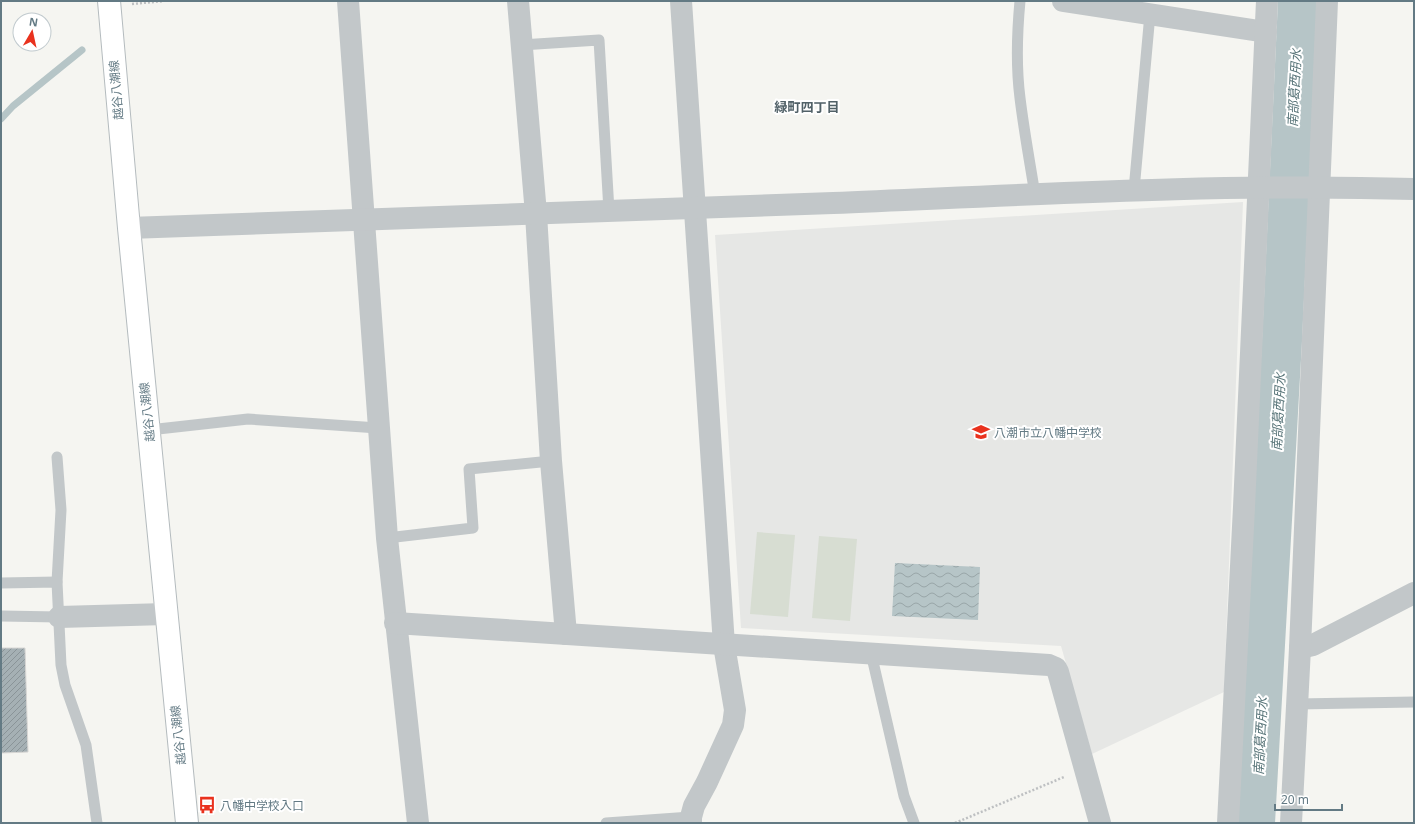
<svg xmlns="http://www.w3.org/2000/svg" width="1415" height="824" font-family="'Noto Sans','Noto Sans JP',sans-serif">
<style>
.built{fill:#e6e7e5}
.green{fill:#d7ddd2}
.water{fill:url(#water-waves)}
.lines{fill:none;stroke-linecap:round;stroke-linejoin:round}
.stream{stroke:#b6c5c7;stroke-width:7}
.river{stroke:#b6c5c7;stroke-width:40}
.building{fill:url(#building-hatch);stroke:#d7d6d4}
.secondary-casing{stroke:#b4bbbe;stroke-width:24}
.path{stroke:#bec0c2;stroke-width:2.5;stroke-dasharray:2 2;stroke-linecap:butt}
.service{stroke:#c2c7c9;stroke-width:11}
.minor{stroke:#c2c7c9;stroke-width:22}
.tertiary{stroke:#c2c7c9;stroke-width:22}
.secondary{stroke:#fff;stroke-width:22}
.labels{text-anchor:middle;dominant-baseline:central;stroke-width:4;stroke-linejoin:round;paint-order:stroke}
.street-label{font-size:12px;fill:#637a84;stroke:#fff}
.poi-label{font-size:12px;fill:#637a84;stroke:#fff;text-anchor:start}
.water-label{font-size:13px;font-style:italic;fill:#5a767a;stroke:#fff}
.neighbourhood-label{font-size:13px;font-weight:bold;fill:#516168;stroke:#fff}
</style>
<defs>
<pattern id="water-waves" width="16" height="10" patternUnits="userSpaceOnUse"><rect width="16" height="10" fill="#b6c5c7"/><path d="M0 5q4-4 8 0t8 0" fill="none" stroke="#98a5a7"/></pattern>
<pattern id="building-hatch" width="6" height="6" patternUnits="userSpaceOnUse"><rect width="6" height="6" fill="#a5b0b4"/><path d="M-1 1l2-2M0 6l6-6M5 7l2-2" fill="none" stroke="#8a9498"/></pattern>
</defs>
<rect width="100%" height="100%" fill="#f5f5f1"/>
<path class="built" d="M1243,202L1224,692L1092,754L1061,646L741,628L715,235Z"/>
<g class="green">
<path d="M757,532L795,535L788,617L750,614Z"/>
<path d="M819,536L857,539L850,621L812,618Z"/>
</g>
<path class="water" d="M895,563L980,567L978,620L892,616Z"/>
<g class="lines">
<path class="stream" d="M1,119L13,106L82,50"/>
<path class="river" d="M1255,823L1282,341L1298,1"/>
</g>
<path class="building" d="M1,648H25L28,752L1,753Z"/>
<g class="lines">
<g class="secondary-casing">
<path id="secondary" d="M109,1L129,228L187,823"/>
</g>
<g class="path">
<path d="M132,4L164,1"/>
<path d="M955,823L1064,777"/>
</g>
<g class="service">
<path d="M1020,1C1017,33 1016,67 1020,98C1024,131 1030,163 1035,195"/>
<path d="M521,45L599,40L609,211"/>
<path d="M1134,190L1150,14"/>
<path d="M149,430L248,419L378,428"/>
<path d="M57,457L61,510L57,582"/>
<path d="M387,538L473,528L469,469L551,461"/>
<path d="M1,583L57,582L61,665L65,685L86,745L97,823"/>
<path d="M1,616L59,617"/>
<path d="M871,653L904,796L914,823"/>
<path d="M1297,704L1414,702"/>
<path d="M606,823L691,817"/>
</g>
<g class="minor">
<path d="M348,1L387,538L418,823"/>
<path d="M518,1L536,214L551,461L566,634"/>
<path d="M681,1L724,645L735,710L733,725L707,782L694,806L691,817V823"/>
<path d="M1063,1L1266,32"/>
<path d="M59,617L166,614"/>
<path d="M395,623L1049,665L1056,668L1058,672L1100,823"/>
<path d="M1300,648L1313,645L1414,593"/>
<path d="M1228,823L1244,507L1267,1"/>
<path d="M1291,823L1300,648L1327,1"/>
</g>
<path class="tertiary" d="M129,228C363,219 598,212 833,203C1026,195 1220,183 1414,189"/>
<use href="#secondary" class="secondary"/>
</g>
<defs>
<g id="school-bare" transform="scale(1.38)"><path d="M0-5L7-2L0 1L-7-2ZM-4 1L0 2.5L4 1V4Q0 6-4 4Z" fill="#e9321e" stroke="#fff" stroke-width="2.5" paint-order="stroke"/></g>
<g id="bus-bare" transform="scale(1.38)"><path d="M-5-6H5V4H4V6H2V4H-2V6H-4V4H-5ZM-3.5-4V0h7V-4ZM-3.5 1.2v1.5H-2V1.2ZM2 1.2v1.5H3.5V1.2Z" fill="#e9321e" stroke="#fff" stroke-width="2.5" paint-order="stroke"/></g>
</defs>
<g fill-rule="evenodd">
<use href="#school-bare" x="981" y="432"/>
<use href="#bus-bare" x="207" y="805"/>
</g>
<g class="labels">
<g class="street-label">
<text transform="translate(116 90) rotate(-95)">越谷八潮線</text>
<text transform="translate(147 412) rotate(-96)">越谷八潮線</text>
<text transform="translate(178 735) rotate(-96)">越谷八潮線</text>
</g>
<g class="poi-label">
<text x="994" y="432">八潮市立八幡中学校</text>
<text x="220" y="805">八幡中学校入口</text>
</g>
<g class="water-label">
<text transform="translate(1294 88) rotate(-87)">南部葛西用水</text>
<text transform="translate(1278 412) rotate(-87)">南部葛西用水</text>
<text transform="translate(1260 736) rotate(-87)">南部葛西用水</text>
</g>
<g class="neighbourhood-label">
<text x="807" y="107">緑町四丁目</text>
</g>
</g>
<rect width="1415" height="824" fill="none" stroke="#637a84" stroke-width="4"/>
<g transform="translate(32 32) rotate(9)"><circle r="19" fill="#ffffff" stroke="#c1cace"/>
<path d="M0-3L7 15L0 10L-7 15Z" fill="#e9321e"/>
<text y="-6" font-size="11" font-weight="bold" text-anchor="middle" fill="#637a84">N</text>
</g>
<path d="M1275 804v6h67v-6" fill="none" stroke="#637a84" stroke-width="2"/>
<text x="1281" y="804" font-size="12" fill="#637a84" stroke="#ffffff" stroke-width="3" paint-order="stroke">20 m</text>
</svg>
